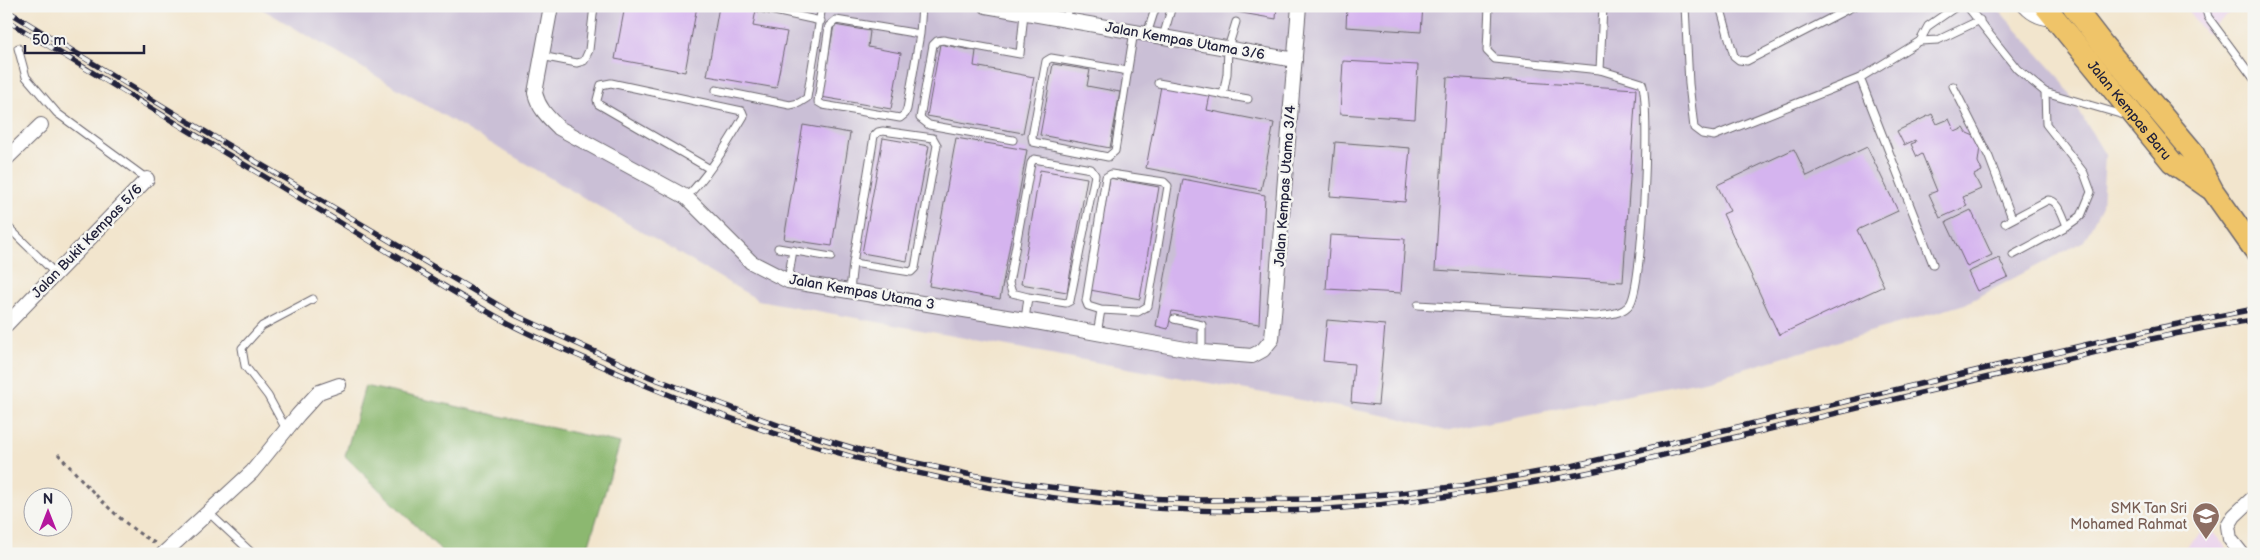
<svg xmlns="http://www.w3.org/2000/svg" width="2260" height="560" font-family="'Balsamiq Sans',sans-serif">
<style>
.built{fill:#ead1ec}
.industrial{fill:#cabfd6}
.forest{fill:#8cb870;stroke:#576d56}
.building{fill:#d5b4ef}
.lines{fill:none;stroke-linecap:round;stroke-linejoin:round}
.lane-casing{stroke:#6b666e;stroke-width:9}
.street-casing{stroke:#6b666e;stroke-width:16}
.primary-casing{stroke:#6b666e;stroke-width:24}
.path{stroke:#6b666e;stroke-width:3;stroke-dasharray:4 4;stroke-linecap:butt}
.lane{stroke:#fff;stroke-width:7}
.street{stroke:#fff;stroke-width:14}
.primary{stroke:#efc469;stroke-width:21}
.rail-casing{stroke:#22223b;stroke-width:5.5}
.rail{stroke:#f6f6f2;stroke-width:4;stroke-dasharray:11;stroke-linecap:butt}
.labels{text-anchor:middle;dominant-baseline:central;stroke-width:5;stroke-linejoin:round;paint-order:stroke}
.street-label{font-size:14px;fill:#22223b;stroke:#f6f6f2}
.education-label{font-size:14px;fill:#785e54;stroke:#f6f6f2;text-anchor:end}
</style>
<rect width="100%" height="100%" fill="#f6f6f2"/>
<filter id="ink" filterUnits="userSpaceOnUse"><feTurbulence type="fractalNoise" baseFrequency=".02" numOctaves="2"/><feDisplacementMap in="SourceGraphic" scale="10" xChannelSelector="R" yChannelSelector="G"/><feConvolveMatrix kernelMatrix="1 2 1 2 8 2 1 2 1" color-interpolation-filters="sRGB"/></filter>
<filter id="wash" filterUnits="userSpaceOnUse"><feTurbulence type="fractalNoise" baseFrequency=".0096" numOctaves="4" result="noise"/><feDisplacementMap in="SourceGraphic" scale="20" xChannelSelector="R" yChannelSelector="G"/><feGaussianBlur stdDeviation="1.12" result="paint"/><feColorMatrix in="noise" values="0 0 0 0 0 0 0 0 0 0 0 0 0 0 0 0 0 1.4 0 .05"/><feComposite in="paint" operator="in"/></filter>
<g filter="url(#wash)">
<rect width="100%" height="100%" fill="#f2e5cd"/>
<g class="built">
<path d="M2184,6H2237L2206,34Z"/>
<path d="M2207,526L2232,554H2179Z"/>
</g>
<path class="industrial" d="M257,6H1995L2060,78L2105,155L2102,206L2084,241L1965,304L1710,379L1445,431L1399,418L758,300Z"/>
<path class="forest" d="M365,386L620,443L586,554H445L345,456Z"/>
<g id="blocks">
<g class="building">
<path d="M625,6L659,9V6H697L685,72L615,59Z"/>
<path d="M719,6H735L756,10L753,26L787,32L776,88L707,76Z"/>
<path d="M1208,6H1277L1276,19L1208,7Z"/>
<path d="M1347,6H1423L1421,32L1346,27Z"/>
<path d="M834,25L870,31L868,47L901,53L891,109L821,97Z"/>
<path d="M940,44L976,51L974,66L1034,77L1023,133L927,116Z"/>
<path d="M1343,61L1418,65L1415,119L1340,114Z"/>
<path d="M1053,64L1090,70L1087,86L1120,92L1110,148L1040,135Z"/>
<path d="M1447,77L1636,89L1623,282L1435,270Z"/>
<path d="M1161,86L1210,95L1207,110L1274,123L1261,190L1146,168Z"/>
<path d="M1932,114L1937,124L1949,119L1955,132L1964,128L1967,133L1974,136L1980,147L1978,162L1982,171L1974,175L1981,189L1963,197L1967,206L1940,218L1929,194L1937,191L1922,154L1917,157L1911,144L1916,142L1915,140L1904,145L1897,131Z"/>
<path d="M803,125L850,133L832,246L784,239Z"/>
<path d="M883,138L929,146L907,261L862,253Z"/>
<path d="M956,138L1027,150L1000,299L929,286Z"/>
<path d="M1335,142L1410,148L1405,202L1330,196Z"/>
<path d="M1867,147L1898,211L1857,230L1884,286L1779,335L1723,214L1730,211L1717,185L1794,149L1807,176Z"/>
<path d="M1040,170L1087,178L1067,292L1021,284Z"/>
<path d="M1110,178L1159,187L1140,299L1090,290Z"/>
<path d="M1183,179L1265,195L1259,324L1172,311L1168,329L1156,326Z"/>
<path d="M1971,210L1992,255L1967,267L1946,222Z"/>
<path d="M1330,235L1405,239L1401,293L1326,289Z"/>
<path d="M1999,258L2008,277L1977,291L1968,272Z"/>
<path d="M1327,320L1385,325L1378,405L1351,402L1354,364L1323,361Z"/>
</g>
</g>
</g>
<g filter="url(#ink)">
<use href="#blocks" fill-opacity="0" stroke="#6b666e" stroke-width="1"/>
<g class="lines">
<g class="lane-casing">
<g id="lane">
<path d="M751,6L821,21"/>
<path d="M1685,6L1689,84L1694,128L1702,134L1714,136L1860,78L1920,41L1928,26L1957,6"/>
<path d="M1720,6L1734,56L1739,60L1747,61L1854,6"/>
<path d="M1967,6L2017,69L2045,92L2127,116"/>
<path d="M2205,6L2208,17L2254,79"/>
<path d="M1065,20L1070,6"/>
<path d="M920,34L836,20L829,26L818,102L823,105L900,118L905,114L907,109L920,34L922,6"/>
<path d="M1147,34L1156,6"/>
<path d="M1163,37L1172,6"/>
<path d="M1920,41L1938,40L1980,20"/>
<path d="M18,48L26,77L57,113L147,179"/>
<path d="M541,56L577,63L584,61L589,50L594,6"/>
<path d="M1600,70L1603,6"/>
<path d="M1128,71L1057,59L1051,58L1046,61L1032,137L1033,142L1108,157L1115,151L1134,31"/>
<path d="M1860,78L1933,264"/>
<path d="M1158,83L1248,99"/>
<path d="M1953,86L1989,157L2012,218"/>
<path d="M716,90L790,105L799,103L807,98L822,6"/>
<path d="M1223,95L1227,74L1228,48L1236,22"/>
<path d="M1013,140L929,125L920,118L933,45L937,41L943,40L1020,54L1024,13"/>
<path d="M686,197C710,174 727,144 744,116L742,111L611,83L601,85L597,100L598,104L710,169"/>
<path d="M2005,223L2048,200C2059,200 2063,217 2067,226"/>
<path d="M6,225L56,274"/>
<path d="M778,248L831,257"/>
<path d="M2013,255L2067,226L2081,216L2091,192L2084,173L2046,124L2045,92"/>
<path d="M788,281L793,250"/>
<path d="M850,290L853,263L911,272L915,268L937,145L933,138L883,131L878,132L874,136L853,263"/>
<path d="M1418,305L1595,316C1607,315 1623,314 1630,304C1643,286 1651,105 1642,83L1600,70L1495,59L1487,51L1489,6"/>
<path d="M1174,319L1202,325V352"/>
<path d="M1025,320L1028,297L1066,303L1070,301L1095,175L1091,169L1034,159L1031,163L1009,283L1012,293L1028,297"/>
<path d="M1097,334L1101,310L1138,312L1148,306L1168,186L1164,182L1111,174L1106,177L1086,301L1088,306L1101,310"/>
<path d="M286,429L268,396L245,366L242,348L262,326L313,299"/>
<path d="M208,512L253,554"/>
</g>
</g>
<g class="street-casing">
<g id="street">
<path d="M551,6L535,93C539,109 548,117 559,128L686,197L751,262L788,281L1025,320L1202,352L1252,356L1263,350L1272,339L1299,6"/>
<path d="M986,6L1295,60"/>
<path d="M2025,6C2034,16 2043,18 2055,19"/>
<path d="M6,159L41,125"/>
<path d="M6,325L147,179"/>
<path d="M163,554L252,472L298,415L319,392L339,385"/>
<path d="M2242,554L2230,539L2228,526L2234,516L2254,497"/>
</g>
</g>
<g class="primary-casing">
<g id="primary">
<path id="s1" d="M2045,6L2172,162L2209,188"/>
<path d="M2073,6L2104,46L2192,151L2213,191L2254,249"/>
</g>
</g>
<path class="path" d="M58,454C87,485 117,522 155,543"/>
<use href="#lane" class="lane"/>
<use href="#street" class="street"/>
<use href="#primary" class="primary"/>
<g class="rail-casing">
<g id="rail">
<path d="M6,10L184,119L515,315L650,377L783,427L866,452L967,474L1024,484L1141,498L1200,500L1325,499L1400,493L1461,486L1572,466L2153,329L2254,309"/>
<path d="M6,20C122,91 238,161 354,231C405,262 456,295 508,323C536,338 566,350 595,363C823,468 1077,523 1328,509C1408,504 1486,491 1565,477C1620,467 1674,452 1728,439C1841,412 1953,385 2066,359C2128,345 2191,328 2254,320"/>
</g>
</g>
<use href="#rail" class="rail"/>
</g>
</g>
<defs>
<g id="school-pin" transform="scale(1.4375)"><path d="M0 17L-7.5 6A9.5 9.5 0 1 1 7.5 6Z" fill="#8d6e63" stroke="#f6f6f2"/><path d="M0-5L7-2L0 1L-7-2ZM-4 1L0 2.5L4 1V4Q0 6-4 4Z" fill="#fff"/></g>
</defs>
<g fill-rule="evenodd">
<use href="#school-pin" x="2206" y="516"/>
</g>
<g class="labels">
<g class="street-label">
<text transform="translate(1185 41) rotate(10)">Jalan Kempas Utama 3/6</text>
<text stroke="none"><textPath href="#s1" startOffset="134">Jalan Kempas Baru</textPath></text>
<text transform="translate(1285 186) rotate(-86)">Jalan Kempas Utama 3/4</text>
<text transform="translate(87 241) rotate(-46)">Jalan Bukit Kempas 5/6</text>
<text transform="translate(862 292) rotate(10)">Jalan Kempas Utama 3</text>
</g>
<g class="education-label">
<text x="2187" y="508">SMK Tan Sri<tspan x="2187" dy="16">Mohamed Rahmat</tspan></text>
</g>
</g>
<rect width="2260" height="560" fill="none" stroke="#f6f6f2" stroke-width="25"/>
<g transform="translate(48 512)"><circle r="24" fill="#f6f6f2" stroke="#a1a1a9"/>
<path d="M0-4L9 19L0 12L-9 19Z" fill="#b5179e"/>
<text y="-8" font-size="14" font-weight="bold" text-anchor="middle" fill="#22223b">N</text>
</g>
<path d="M25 45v8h119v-8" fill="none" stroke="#22223b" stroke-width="2.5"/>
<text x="32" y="45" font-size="15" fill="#22223b" stroke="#f6f6f2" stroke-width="4" paint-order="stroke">50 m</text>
</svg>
